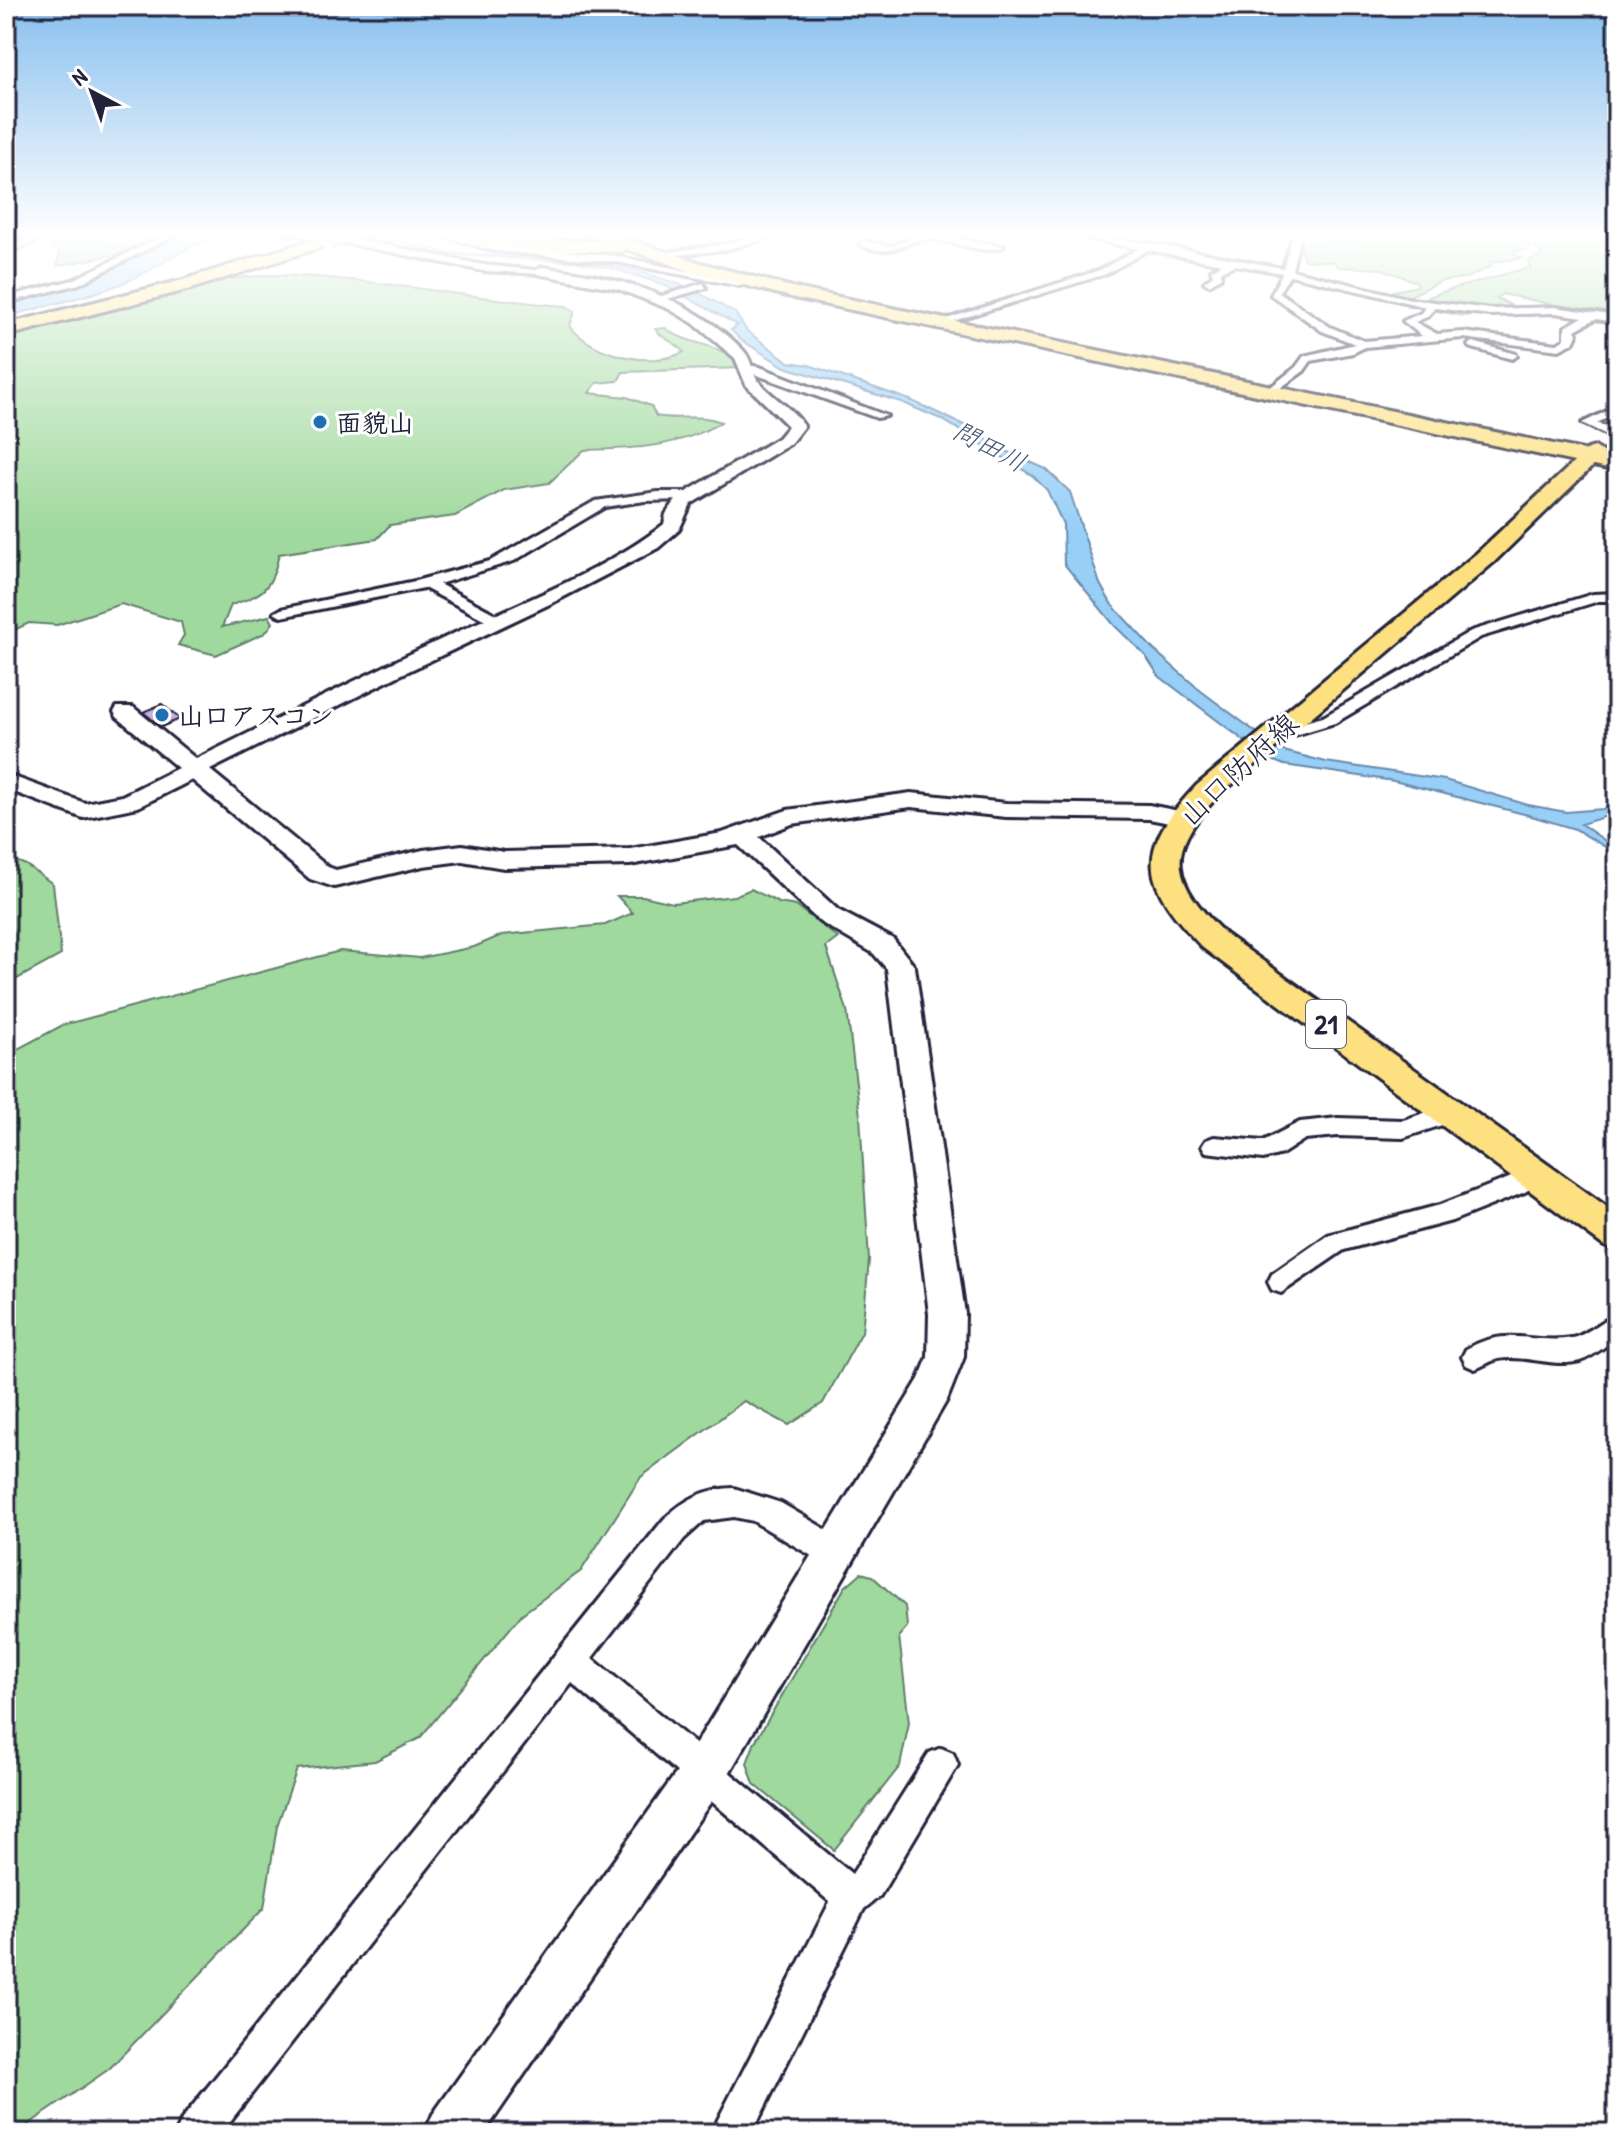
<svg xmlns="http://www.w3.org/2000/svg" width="1623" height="2139" font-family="'Patrick Hand','Klee One',sans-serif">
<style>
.green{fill:#a0d99d;stroke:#617e6c;stroke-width:2}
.water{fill:#98cff7;stroke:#698aac;stroke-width:2}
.building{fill:#c4b2e2;stroke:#22223b;stroke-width:2}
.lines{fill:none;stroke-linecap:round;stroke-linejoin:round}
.street-casing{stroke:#22223b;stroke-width:6}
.secondary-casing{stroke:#22223b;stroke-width:6}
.primary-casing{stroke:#22223b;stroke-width:6}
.highway-casing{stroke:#22223b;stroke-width:6}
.street{fill:#fff;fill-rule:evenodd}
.secondary{fill:#fff;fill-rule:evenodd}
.primary{fill:#fde080;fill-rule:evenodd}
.highway{fill:#fde080;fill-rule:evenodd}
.highway-bridge-casing{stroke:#22223b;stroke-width:21;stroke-linecap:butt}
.highway-bridge{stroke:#fde080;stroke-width:18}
.poi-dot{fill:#1f6fb2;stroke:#fff;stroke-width:3}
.labels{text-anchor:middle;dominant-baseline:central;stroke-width:6;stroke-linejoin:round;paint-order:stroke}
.far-poi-label{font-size:26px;font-weight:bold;fill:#22223b;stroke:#fff;text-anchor:start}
.far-water-label{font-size:26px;font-style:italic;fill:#455673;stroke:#fff}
.shield{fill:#fff;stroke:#646476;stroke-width:2}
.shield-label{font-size:28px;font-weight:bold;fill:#22223b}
.street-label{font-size:30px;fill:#22223b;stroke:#fff}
</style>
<rect width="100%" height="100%" fill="#fff"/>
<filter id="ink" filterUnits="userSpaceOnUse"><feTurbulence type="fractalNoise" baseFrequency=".0125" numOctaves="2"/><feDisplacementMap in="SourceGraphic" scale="16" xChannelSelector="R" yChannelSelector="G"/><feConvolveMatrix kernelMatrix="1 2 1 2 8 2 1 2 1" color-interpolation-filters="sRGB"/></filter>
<g filter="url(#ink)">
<g class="green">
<path d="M173,233L138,250L57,266L59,252L49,244C92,241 130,233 173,233Z"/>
<path d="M1307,233H1547L1517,237L1531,246L1527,250L1515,251V255L1522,258L1489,263L1492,266L1469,277L1441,281L1406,298L1393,296V291L1418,286L1417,282L1382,269L1339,267L1334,262L1304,260L1300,246L1306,241C1324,241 1353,248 1366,236L1340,240L1306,236Z"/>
<path d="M1547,233H1617V312L1594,313L1502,294L1497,298L1517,309L1464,316L1408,306C1432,294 1455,288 1481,281C1499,277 1512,270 1531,268L1528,261L1543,254L1535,246L1545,241L1534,237L1552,234Z"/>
<path d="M267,275C368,276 466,299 566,306L575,311L570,326C592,355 650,369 684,352C676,341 664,341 655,329L666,328C687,347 727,342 740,368L623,372L618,381L597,383L589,393L627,397L651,406L656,416C678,421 700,413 721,422C679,448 631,449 584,450L549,483L504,490L455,516L390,525L377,539L279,554C271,589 265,594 231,605L222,627L269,616L273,623L265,633L216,655L178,645L184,635L181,622L121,604L57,625L29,623L6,634V338L228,279Z"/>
<path d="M6,857L26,865L53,884L61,955L6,985Z"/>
<path d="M751,889L779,903L796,906L838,938L826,947L847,1010L860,1116L869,1260L862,1332L823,1403L789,1425L744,1401L641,1477L581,1571L522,1614L420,1738L375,1761L297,1769L277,1826L264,1908L109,2069L16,2133H6V1055L63,1025L340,951L420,958L474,947L502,935L605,925L633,913L617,896H643L673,903L734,896Z"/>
<path d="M861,1573L872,1576L905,1606L907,1627L899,1636L909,1723L900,1766L834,1850L754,1784L747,1763L755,1742L845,1587Z"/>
</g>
<g class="water">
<path d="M186,233H230C192,241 164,265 130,280C91,297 47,305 6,317V303L89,281Z"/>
<path d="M331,233H362L449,253L580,260L639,271L690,288L735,313L747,331L789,362L809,365L910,400L968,427L1008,452L1046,469L1070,492L1100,584L1112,605L1154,650L1201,691L1280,750L1326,762L1445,780L1528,805L1566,812L1603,809L1617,800V813L1581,824L1617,849V854L1575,829L1528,815L1394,781L1284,765L1267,758L1159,676L1145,655L1114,625L1064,564L1063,524L1047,490L1033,476L943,420L901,402L785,367L741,340L731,330L738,325L662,284L611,268L579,262L440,254Z"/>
</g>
<path class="building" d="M162,704L180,719L161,727L143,712Z"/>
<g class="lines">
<g class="street-casing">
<g id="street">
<path d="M40,233H51L6,255V249Z"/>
<path d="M168,233H179L79,284L6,303V297L73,280Z"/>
<path d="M305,233L344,237L367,233L355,239L484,265L546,271L541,274L484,271L345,243L285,234Z"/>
<path d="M433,233H448L495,245L616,256L745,283L740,286L616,262L495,251Z"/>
<path d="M771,233L778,235L725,250L666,256L662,253L725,244Z"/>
<path d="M941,233L938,236L1004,246C983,257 954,240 931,239C904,239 892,261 859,244L863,241L892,246L923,234Z"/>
<path d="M1063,233L1149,243L1283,268L1293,233H1301L1292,270L1411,299L1490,309L1555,307L1617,316V322L1595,319L1575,330L1577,334L1573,343L1559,350L1463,338L1365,347L1353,353L1311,361L1304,371L1272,394L1268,393V389L1296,367L1304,356L1355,344L1322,331L1271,295L1282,273L1235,265L1221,271V278L1209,285L1204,282L1213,275L1211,270L1222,264L1148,250L1106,274L940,325V321L1100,270L1138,249ZM1290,275L1426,307L1421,313L1403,321L1422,336L1364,341L1330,327L1279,292ZM1435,308L1490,315L1555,313L1583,317L1565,327V339L1557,344L1463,332L1437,334L1415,322L1427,317Z"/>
<path d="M703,283L706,288L657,302L652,299Z"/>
<path d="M1473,342L1516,354L1517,356L1512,359L1469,347L1468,345Z"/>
<path d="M747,365L760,367L887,416L877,418L743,370L742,368Z"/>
<path d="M1615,370H1617V377L1610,373Z"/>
<path d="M1617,406V413L1597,423L1617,432V440L1582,423Z"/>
<path d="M658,492H691L697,496L691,500L645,501L605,507L514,561L439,584L505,619V625H495L424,588L281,617L274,613L281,609L415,581L490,561L595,501Z"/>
<path d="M1617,593V601H1599L1481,637L1335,723L1295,735L1276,724L1284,719L1297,724L1323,717L1471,631L1593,594Z"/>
<path d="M1449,1105L1457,1108L1460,1114L1457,1120L1403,1138L1338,1136L1305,1139L1282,1154L1263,1159L1206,1152L1202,1146L1206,1140L1214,1137L1263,1141L1300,1122L1338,1118L1403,1120Z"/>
<path d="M1532,1166L1540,1168L1544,1175L1540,1182L1525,1192L1452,1221L1344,1250L1281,1293L1272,1290L1268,1282L1272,1274L1328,1235L1440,1205L1509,1178Z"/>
<path d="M1617,1314V1338C1604,1346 1595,1356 1580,1361C1553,1368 1525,1354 1498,1359C1490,1361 1483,1366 1475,1369L1466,1365L1462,1357L1466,1349C1510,1325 1530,1345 1572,1338C1583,1337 1603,1320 1617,1314Z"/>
<path d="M734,1488L781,1503L849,1543L853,1554L849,1565L838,1569L827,1565L753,1521L734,1517L704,1521L684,1539L592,1658L852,1874L929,1753L941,1748L953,1753L958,1765L880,1896L864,1909L752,2133H711L830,1902L572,1683L221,2133H176L182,2119L664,1519C685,1499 704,1489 734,1488Z"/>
</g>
</g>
<g class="secondary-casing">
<path id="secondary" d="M541,267C614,275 691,296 743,350C753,360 751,373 760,383C774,399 793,408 804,426L790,444L691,504L679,530L658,548L554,602L398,676L210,770L328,867L336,870L423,850L462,845L504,852L630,849L722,833L787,810L911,793L1006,803L1149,805L1189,813L1192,818L1189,823L1180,825L1149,819L1006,817L911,807L792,824L759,837L838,910L893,939L915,967L965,1314L964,1357L947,1400L721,1787L484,2133H425L433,2114L689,1755L919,1379L928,1357L929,1314L887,969L873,953L820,922L738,845L630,865L504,868L462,861L423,866L334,887L310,879L192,780L138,807L83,818L6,789V774L85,803L122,796L178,768L117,717L114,712L117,707H133L196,759C284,716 371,672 459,631C523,602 611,567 664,524L666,514L679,496L778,438L788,426L746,385L735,358L693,323L669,309L618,289L537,274L535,271Z"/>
</g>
<g class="primary-casing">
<g id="primary">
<path d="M6,233H14L8,237Z"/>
<path d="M1595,447L1604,453L1602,457L1493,563L1217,797C1163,854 1172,882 1225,934L1617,1214V1251L1604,1246L1203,948C1141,884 1133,852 1197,785L1477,553L1588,449Z"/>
</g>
</g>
<g class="highway-casing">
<g id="highway">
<path d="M454,233L517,239L602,241L586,233H610L701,263L800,289L1617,457V471L799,299L689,271L627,249L620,253C581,248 481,257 454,233Z"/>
<path d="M328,235L334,237V243L191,289L6,336V324L179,281Z"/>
</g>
</g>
<use href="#street" class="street"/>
<use href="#secondary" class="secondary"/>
<use href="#primary" class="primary"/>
<use href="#highway" class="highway"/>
<g class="highway-bridge-casing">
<path id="highway-bridge" d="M328,240L345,233"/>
</g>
<use href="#highway-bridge" class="highway-bridge"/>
</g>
</g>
<linearGradient id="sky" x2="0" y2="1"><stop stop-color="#88bfee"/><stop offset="0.44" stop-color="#fff"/><stop offset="1" stop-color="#fff" stop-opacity="0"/></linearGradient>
<rect width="1623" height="533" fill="url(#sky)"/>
<g class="poi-dot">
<circle cx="320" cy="422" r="8"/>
<circle cx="162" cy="715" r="8"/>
</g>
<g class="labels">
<g class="far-poi-label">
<text x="336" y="422">面貌山</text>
<text x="178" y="715">山口アスコン</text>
</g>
<g class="far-water-label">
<text transform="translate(990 446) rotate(28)">問田川</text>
</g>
<rect class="shield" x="1306" y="1000" width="40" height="48" rx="6"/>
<g class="shield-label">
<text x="1326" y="1024">21</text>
</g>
<g class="street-label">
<text transform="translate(1238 769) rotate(-43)">山口防府線</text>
</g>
</g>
<rect width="1623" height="2139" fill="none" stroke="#fff" stroke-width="32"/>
<rect x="16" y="16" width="1591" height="2107" fill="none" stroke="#22223b" stroke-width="3" filter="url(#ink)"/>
<g transform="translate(92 92) rotate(319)" stroke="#ffffff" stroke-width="6" paint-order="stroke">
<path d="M0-6L14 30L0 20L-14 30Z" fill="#22223b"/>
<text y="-12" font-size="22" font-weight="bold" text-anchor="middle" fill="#22223b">N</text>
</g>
</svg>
